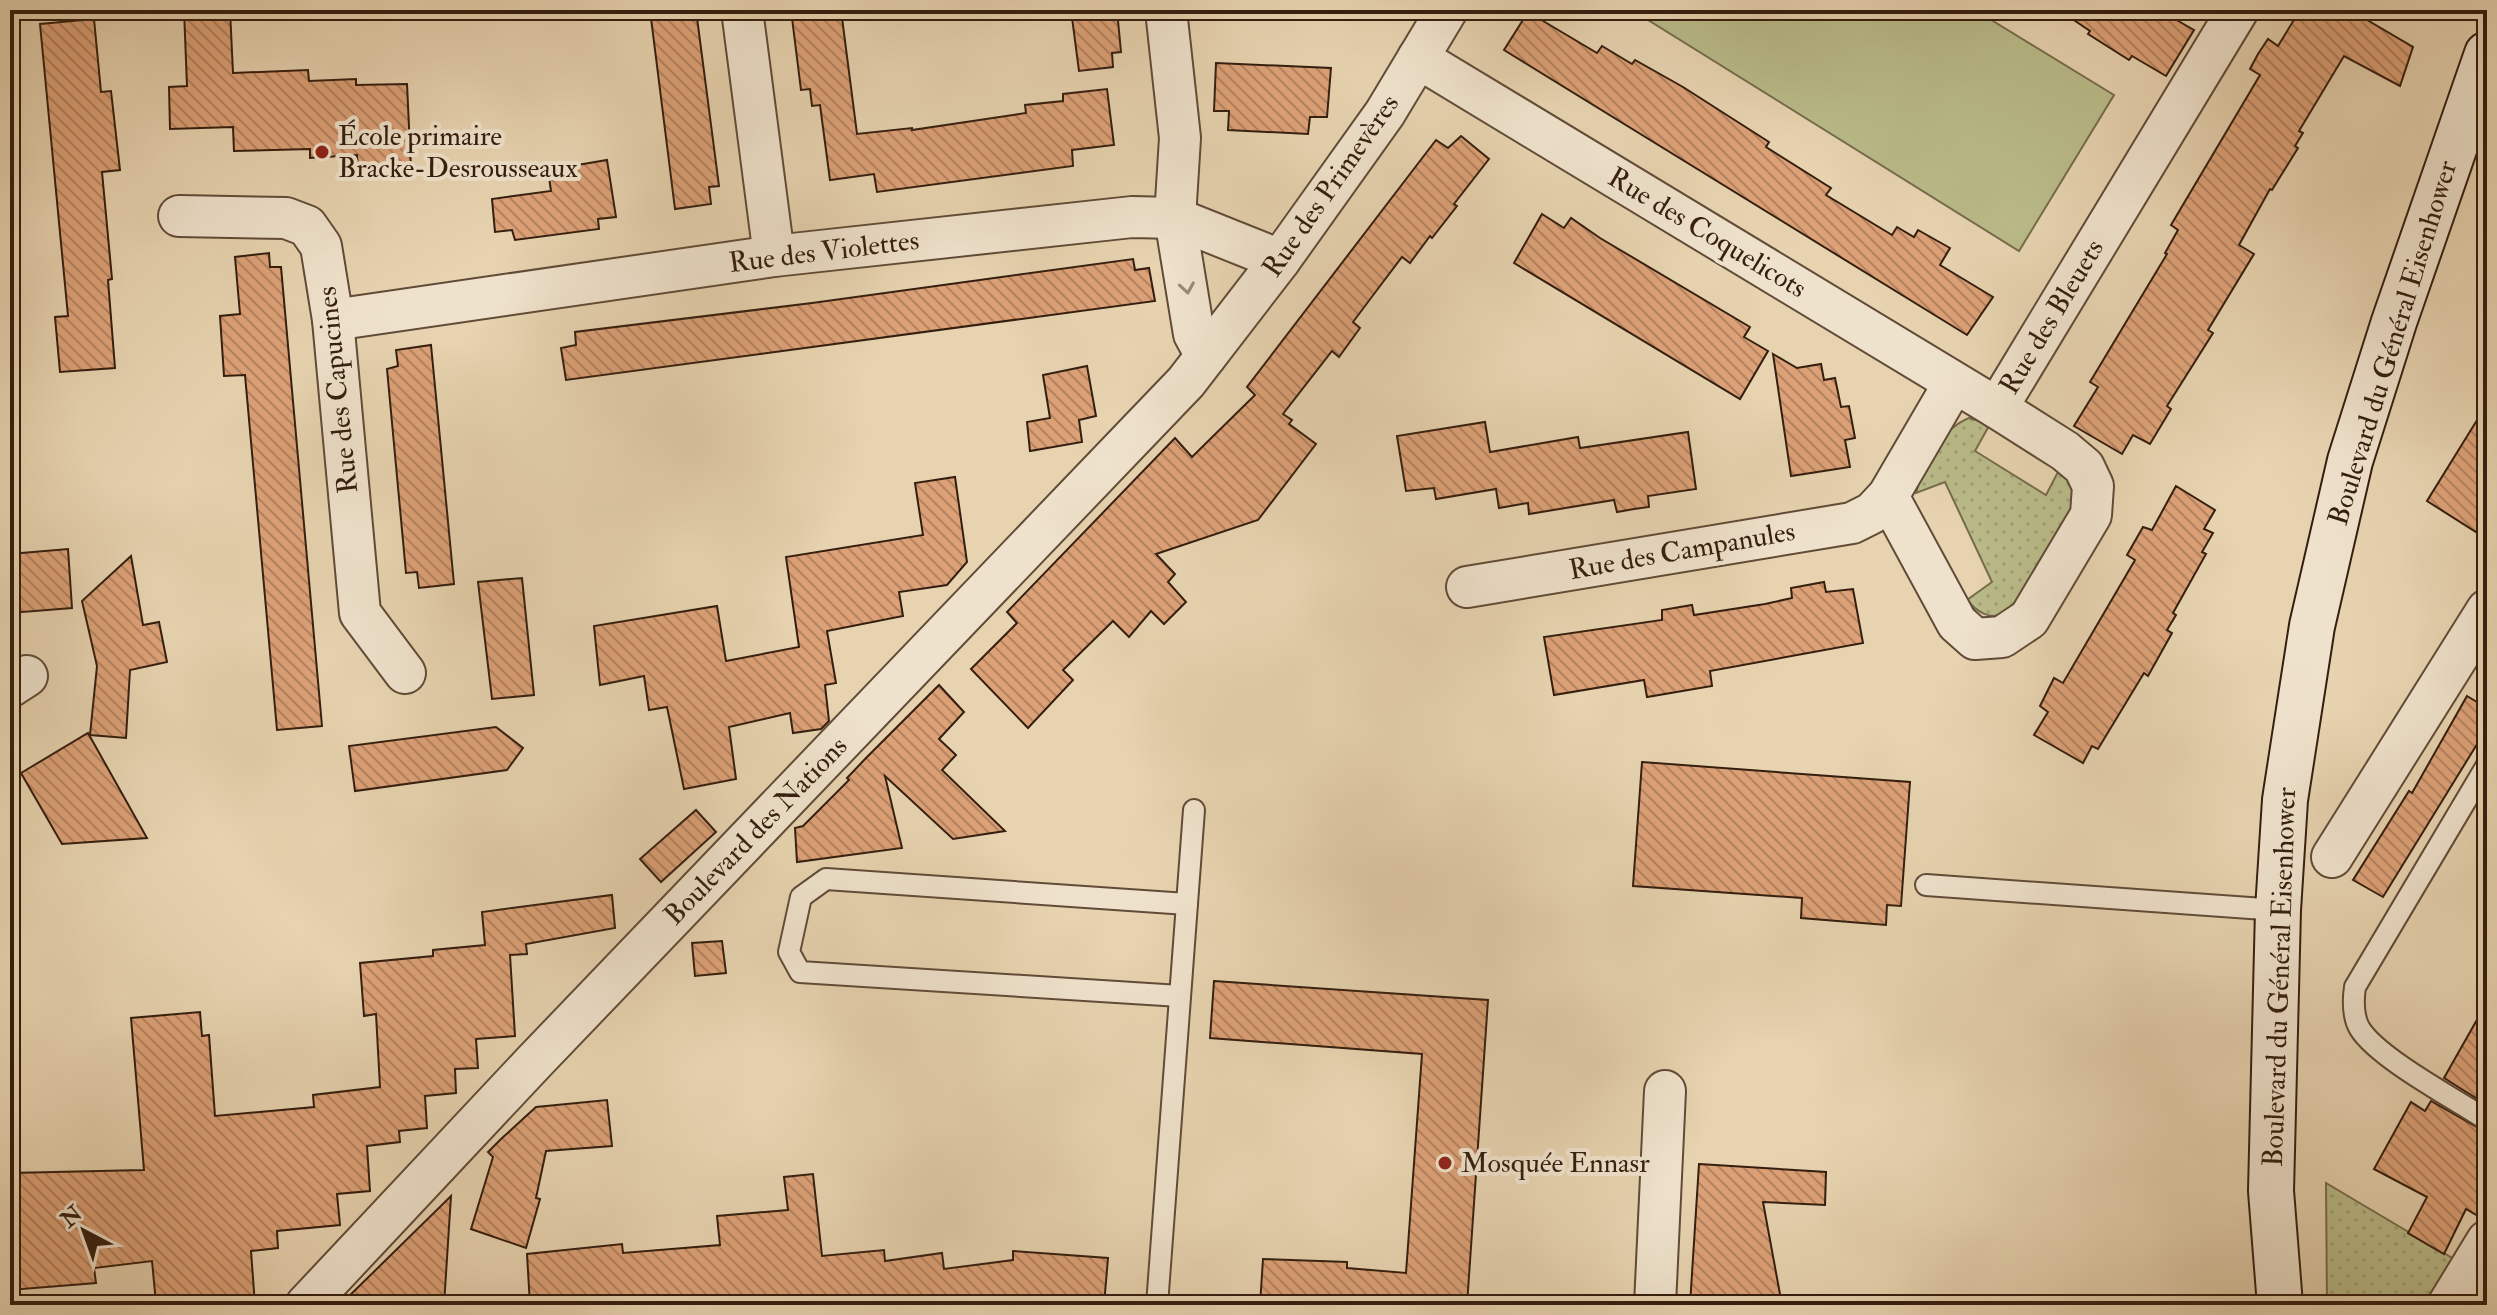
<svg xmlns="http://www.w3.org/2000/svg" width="2497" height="1315" font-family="'IM FELL Double Pica',serif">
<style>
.grass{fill:url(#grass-dots);stroke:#766c4c;stroke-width:2}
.park{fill:#b9bb89;stroke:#766c4c;stroke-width:2}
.building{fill:url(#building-back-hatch);stroke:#341e0f;stroke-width:2}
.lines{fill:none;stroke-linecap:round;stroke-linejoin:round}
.service-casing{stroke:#614b37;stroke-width:24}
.minor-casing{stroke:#614b37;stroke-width:44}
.secondary-casing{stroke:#341e0f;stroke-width:48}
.service{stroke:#efe2cc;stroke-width:20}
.minor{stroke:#efe2cc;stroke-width:40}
.secondary{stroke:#efe2cc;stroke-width:44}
.oneway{stroke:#9b8a77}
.poi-dot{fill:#8f2418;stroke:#efe2cc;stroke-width:3}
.labels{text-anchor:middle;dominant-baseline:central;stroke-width:8;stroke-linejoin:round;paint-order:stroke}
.poi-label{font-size:28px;fill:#341e0f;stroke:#efe2cc;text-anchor:start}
.street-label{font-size:28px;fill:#341e0f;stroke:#efe2cc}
</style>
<defs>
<pattern id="grass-dots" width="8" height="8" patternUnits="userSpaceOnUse" patternTransform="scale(2)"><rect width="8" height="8" fill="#b9bb89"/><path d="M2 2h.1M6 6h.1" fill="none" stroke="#a0a075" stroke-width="1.8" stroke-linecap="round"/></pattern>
<pattern id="building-back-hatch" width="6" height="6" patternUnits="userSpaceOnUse" patternTransform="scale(2)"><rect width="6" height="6" fill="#dda177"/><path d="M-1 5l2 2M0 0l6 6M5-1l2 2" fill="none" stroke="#b48360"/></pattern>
</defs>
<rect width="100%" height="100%" fill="#e7d3b0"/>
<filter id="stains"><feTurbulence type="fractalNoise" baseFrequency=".0025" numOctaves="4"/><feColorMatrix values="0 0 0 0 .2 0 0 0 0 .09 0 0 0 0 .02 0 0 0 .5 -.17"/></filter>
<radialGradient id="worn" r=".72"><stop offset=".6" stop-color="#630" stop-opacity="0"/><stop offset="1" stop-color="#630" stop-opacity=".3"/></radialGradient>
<g class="grass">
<path d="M1969,418L1990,424L1975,451L2046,495L2060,468L2078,492C2071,514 2023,604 2004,613C1990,621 1976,611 1967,600L1992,582L1945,482L1916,493C1923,463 1940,430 1969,418Z"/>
<path d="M2326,1183L2454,1259L2425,1305H2327Z"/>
</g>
<path class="park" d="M1632,10H1975L2114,95L2019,251Z"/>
<g class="building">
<path d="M184,10H230L233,73L308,70L309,81L356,79V85L407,84L411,169L358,171L357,155L310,158V149L234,151L233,127L170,129L169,87L187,86Z"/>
<path d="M650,10H696L719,186L709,187L711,204L675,209Z"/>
<path d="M791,10H841L857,134L912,128V130L1026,113L1025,105L1063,101V94L1107,89L1114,145L1072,150L1073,166L877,192L874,174L830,180L820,105L812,106L810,89L801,90Z"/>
<path d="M1071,10H1117L1121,52L1112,53L1113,67L1079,71Z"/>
<path d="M2059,10H2159L2194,30L2166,76L2132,56L2129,60L2088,34L2090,31Z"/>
<path d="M2300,10H2350L2413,47L2400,86L2344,56L2299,131L2303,133L2295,146L2298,148L2272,190L2270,189L2239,245L2254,254L2208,330L2213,333L2167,406L2171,409L2150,444L2133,435L2122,454L2074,426L2098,387L2090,382L2167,254L2165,253L2178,230L2171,225L2260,75L2250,69L2258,54L2268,39L2278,46Z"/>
<path d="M1528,12L1597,53L1602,46L1632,64L1635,60L1683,87L1769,142L1766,147L1831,188L1826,195L1892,235L1897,227L1914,237L1918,230L1950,248L1940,265L1993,297L1967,335L1504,50Z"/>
<path d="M94,19L101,92L111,91L120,170L102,172L112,279L108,280L115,368L60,372L55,317L68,316L40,24Z"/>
<path d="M1216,63L1331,68L1327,117H1310L1308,134L1228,130L1229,111H1214Z"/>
<path d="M1461,136L1489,159L1454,204L1457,206L1432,238L1430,236L1410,263L1402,257L1377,290L1353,322L1360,328L1339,357L1332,351L1283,414L1292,420L1289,424L1316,444L1258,520L1156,554L1175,574L1168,582L1186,602L1164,624L1151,611L1129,637L1113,621L1063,670L1073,680L1028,728L971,669L1017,623L1007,612L1175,438L1192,457L1255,395L1247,387L1436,140L1448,148Z"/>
<path d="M607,160L616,217L598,219L599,229L515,240L512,230L495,232L492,199L551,191L548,170Z"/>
<path d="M1542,214L1564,228L1571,218L1600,238L1750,327L1744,337L1768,351L1740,399L1514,263Z"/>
<path d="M269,253L270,267H281L322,726L277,730L245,375L224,376L220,316L240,314L235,257Z"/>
<path d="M1133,259L1135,270L1149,268L1155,301L566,380L561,348L576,345L575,332L812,303Z"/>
<path d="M431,345L454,584L419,588L417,572L406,573L387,369L398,366L396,350Z"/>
<path d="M1773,354L1797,368L1821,364L1824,380L1835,378L1841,407L1849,406L1855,438L1845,440L1850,467L1791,476Z"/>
<path d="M1087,366L1096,416L1079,420L1082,442L1030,451L1027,422L1050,418L1043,375Z"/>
<path d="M2487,404V514L2476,532L2427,501Z"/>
<path d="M1485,422L1490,452L1578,437L1580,448L1688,432L1696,489L1648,496L1649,507L1634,509L1617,512L1614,500L1529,514L1528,503L1499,508L1496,489L1436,499L1434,488L1406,491L1397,436Z"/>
<path d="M955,477L967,562L947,585L899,592L903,616L827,631L836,683L825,685L829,721L821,729L793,733L790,713L729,727L736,779L684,789L667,707L649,710L644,676L600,685L594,626L717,606L726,661L799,647L786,557L923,535L915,483Z"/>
<path d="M2176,486L2215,510L2204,529L2213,533L2202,552L2206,554L2173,613L2176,615L2167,630L2172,633L2148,676L2144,673L2098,749L2092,746L2083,763L2034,735L2048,712L2040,706L2054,678L2063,683L2135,560L2127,555L2143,527L2152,530Z"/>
<path d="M68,549L72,608L10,613V554Z"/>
<path d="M131,556L143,625L159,622L167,662L130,670L126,738L90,735L97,666L82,601Z"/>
<path d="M522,578L534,695L492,699L478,582Z"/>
<path d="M1824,582L1826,592L1853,589L1863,643L1710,671L1712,686L1647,697L1644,680L1554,695L1544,637L1662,620V610L1692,605L1694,615L1765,604L1792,598L1791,588Z"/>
<path d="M939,685L964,712L939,739L956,755L942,770L1005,831L953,839L885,776L902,848L797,862L795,828L803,826L849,780L847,778L866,758Z"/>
<path d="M2467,696L2487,708V728L2383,897L2353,880L2409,791L2412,793Z"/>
<path d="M496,727L523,748L507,770L355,791L349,746Z"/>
<path d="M88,733L147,838L62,844L21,773Z"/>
<path d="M1642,762L1910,782L1901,906L1887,905L1886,925L1801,918L1802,898L1633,886Z"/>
<path d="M696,810L716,832L661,882L640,859Z"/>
<path d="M612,895L615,928L526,944L527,954L510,955L515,1036L476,1039L478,1068L455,1069L456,1093L425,1096L427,1128L399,1131L400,1142L367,1146L370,1191L337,1194L340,1225L277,1231L278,1248L251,1251L255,1305H185L184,1301L156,1303L152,1261L94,1268L96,1283L10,1290V1173L144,1170L131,1018L200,1012L202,1036L209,1035L215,1116L314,1107L313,1095L380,1087L376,1014L364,1016L360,963L433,956V950L485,945L482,912Z"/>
<path d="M722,941L726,973L695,976L692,943Z"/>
<path d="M1214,981L1488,1000L1467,1305H1260L1263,1259L1347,1262V1268L1406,1273L1422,1054L1210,1038Z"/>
<path d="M2487,1002V1105L2444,1078Z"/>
<path d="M607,1100L612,1146L546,1151L536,1198L540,1199L526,1248L471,1229L493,1157L488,1152L501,1139L536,1107Z"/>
<path d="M2431,1101L2487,1133V1218L2483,1219L2466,1209L2444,1254L2408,1233L2427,1197L2374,1169L2411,1102L2425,1111Z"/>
<path d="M1699,1164L1826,1172L1825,1205L1763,1202L1782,1305H1690Z"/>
<path d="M813,1174L822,1256L884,1250L885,1261L942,1253L944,1269L1013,1260V1251L1108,1258L1104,1305H530L527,1254L622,1244L623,1253L720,1245L717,1216L788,1210L784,1177Z"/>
<path d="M451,1196L444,1305H340Z"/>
</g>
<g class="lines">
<g class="service-casing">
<g id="service">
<path d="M2487,765L2355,987C2353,1000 2353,1018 2360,1029C2378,1058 2455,1099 2487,1120"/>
<path d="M1926,885L2278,910"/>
<path d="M1180,996L800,972L789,952L801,897L826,879L1187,904"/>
<path d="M1157,1305L1194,810"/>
</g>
</g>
<g class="minor-casing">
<g id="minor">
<path d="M742,10L774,256"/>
<path d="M1166,10L1180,138L1175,218L1194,334L1206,356"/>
<path d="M1418,58L1997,408L2065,451L2084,467L2093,486L2091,515L2029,619L2002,637L1975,639L1957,623L1888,496"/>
<path d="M179,216L286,218L307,226L321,246L333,320L360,613L405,673"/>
<path d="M333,320L774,256L1132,217L1175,218L1280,260"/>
<path d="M1997,408L2238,10"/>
<path d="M1467,587L1852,523L1872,513L1888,496L1954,383"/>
<path d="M10,687L27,676"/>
<path d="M2332,857L2487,610"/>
<path d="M306,1305L534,1062L1186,382L1280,260L1385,113L1447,10"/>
<path d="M1655,1305L1665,1091"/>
<path d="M2448,1305L2487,1241"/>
</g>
</g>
<g class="secondary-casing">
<path id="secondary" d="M2280,1305L2271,1191L2278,910L2285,800L2312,626L2350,461L2394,322L2487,54"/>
</g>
<use href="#service" class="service"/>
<use href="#minor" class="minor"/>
<use href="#secondary" class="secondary"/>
</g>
<defs><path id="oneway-chevron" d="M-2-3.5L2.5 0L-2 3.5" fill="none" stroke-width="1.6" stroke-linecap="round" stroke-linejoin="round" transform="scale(2)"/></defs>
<use class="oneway" href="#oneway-chevron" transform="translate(1187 288) rotate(81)"/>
<g class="poi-dot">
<circle cx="322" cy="152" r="8"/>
<circle cx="1445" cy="1163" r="8"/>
</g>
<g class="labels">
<g class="poi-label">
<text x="338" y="136">École primaire<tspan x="338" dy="32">Bracke-Desrousseaux</tspan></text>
<text x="1461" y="1163">Mosquée Ennasr</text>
</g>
<g class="street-label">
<text transform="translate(1331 186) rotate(-55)">Rue des Primevères</text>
<text transform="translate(1707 233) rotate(31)">Rue des Coquelicots</text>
<text transform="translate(824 252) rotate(-7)">Rue des Violettes</text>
<text transform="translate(2052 317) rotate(-59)">Rue des Bleuets</text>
<text transform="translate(2393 343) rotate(-73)">Boulevard du Général Eisenhower</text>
<text transform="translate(338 390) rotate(-96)">Rue des Capucines</text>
<text transform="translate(1682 551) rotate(-10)">Rue des Campanules</text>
<text transform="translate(756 831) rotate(-46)">Boulevard des Nations</text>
<text transform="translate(2280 977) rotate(-88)">Boulevard du Général Eisenhower</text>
</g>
</g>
<rect width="2497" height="1315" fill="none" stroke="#e7d3b0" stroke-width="40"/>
<rect x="12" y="12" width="2473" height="1291" fill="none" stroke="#341e0f" stroke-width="4"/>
<rect x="20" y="20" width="2457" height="1275" fill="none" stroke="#341e0f" stroke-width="2"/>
<g transform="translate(84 1231) rotate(319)" stroke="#efe2cc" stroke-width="6" paint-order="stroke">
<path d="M0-6L14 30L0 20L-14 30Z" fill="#341e0f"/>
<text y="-12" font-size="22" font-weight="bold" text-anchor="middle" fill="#341e0f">N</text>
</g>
<rect width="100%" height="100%" filter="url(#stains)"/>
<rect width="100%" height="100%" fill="url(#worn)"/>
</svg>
